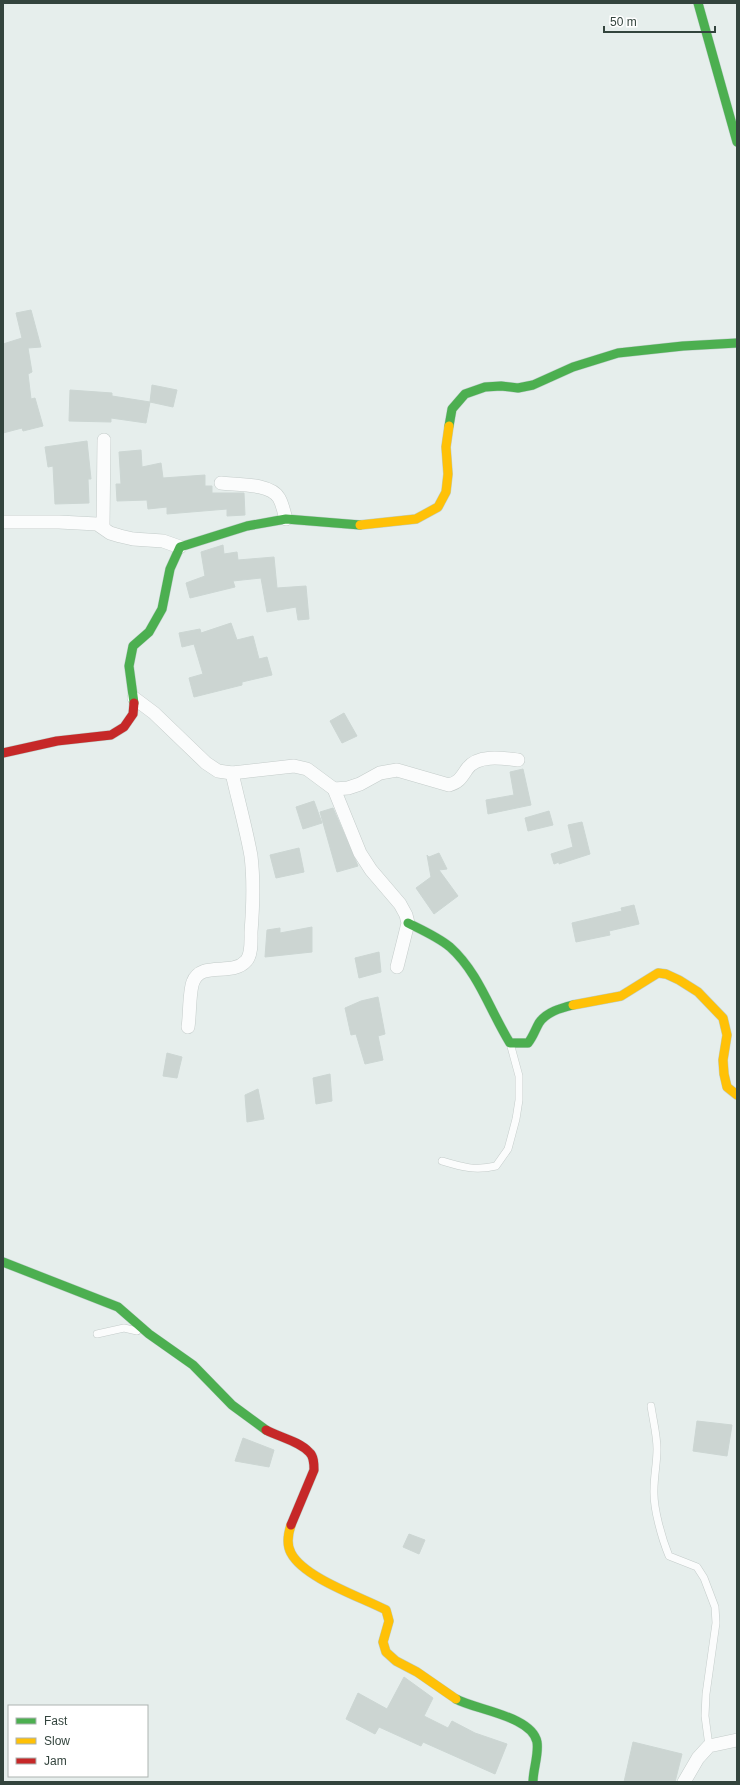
<svg xmlns="http://www.w3.org/2000/svg" width="740" height="1785" font-family="Arial,sans-serif">
<style>
.building{fill:#ccd5d2;stroke:#ccd6d3}
.lines{fill:none;stroke-linecap:round;stroke-linejoin:round}
.lane-casing{stroke:#c4ccca;stroke-width:8}
.street-casing{stroke:#c4ccca;stroke-width:14}
.fast-casing{stroke:#bdcec9;stroke-width:10}
.slow-casing{stroke:#bdcec9;stroke-width:10}
.jam-casing{stroke:#bdcec9;stroke-width:10}
.lane{stroke:#fbfcfc;stroke-width:7}
.street{stroke:#fbfcfc;stroke-width:13}
.fast{stroke:#4caf50;stroke-width:9}
.slow{stroke:#ffc107;stroke-width:9}
.jam{stroke:#c62828;stroke-width:9}
</style>
<rect width="100%" height="100%" fill="#e6eeec"/>
<g class="building">
<path d="M31,310L41,347L28,348L32,372L28,374L31,399L35,398L43,426L23,431L22,428L3,433V344L22,338L16,313Z"/>
<path d="M152,385L177,390L173,407L150,402Z"/>
<path d="M70,390L112,393V396L150,402L146,423L111,418V422L69,421Z"/>
<path d="M87,441L91,479H88L89,503L55,504L53,466L48,467L45,447Z"/>
<path d="M141,450L142,467L161,463L163,478L205,475V486H212V493H244L245,515L227,516V509L167,514V507L148,509L147,500L117,501L116,484H121L119,452Z"/>
<path d="M223,545L224,554L237,552L238,560L274,557L277,588L306,586L309,619L298,620L296,607L267,612L261,578L233,581L235,587L190,598L186,583L205,576L201,552Z"/>
<path d="M231,623L237,640L253,636L259,659L267,657L272,675L242,682V685L194,697L189,678L203,674L194,644L182,647L179,633L200,629L201,633Z"/>
<path d="M344,713L357,736L342,743L330,721Z"/>
<path d="M523,769L531,805L488,814L486,800L514,795L510,772Z"/>
<path d="M314,801L322,823L303,829L296,807Z"/>
<path d="M333,808L358,866L337,872L320,812Z"/>
<path d="M549,811L553,825L528,831L525,818Z"/>
<path d="M582,822L590,854L559,864V862L554,864L551,854L573,847L568,825Z"/>
<path d="M299,848L304,872L276,878L270,855Z"/>
<path d="M439,853L447,869L439,870L458,896L434,914L416,888L431,877L427,855L429,857Z"/>
<path d="M634,905L639,924L609,931L610,935L576,942L572,923L622,911L621,908Z"/>
<path d="M312,927V952L265,957L267,930L280,928V933Z"/>
<path d="M379,952L381,972L359,978L355,958Z"/>
<path d="M378,997L385,1034L378,1036L383,1060L365,1064L356,1034L351,1035L345,1008L361,1001Z"/>
<path d="M167,1053L182,1057L177,1078L163,1076Z"/>
<path d="M330,1074L332,1101L316,1104L313,1078Z"/>
<path d="M258,1089L264,1119L247,1122L245,1095Z"/>
<path d="M697,1421L732,1425L727,1456L693,1451Z"/>
<path d="M243,1438L274,1450L269,1467L235,1461Z"/>
<path d="M409,1534L425,1540L419,1554L403,1547Z"/>
<path d="M404,1677L433,1698L424,1716L448,1728L452,1721L475,1733L507,1744L495,1774L423,1742L421,1746L379,1727L375,1734L346,1719L358,1693L387,1709Z"/>
<path d="M633,1742L682,1754L675,1782H624Z"/>
</g>
<g class="lines">
<g class="lane-casing">
<g id="lane">
<path d="M442,1161C462,1167 475,1171 496,1166L508,1149L516,1119L519,1100V1076L510,1043"/>
<path d="M97,1334L124,1328L137,1331"/>
<path d="M651,1406C653,1420 657,1435 657,1449C657,1463 654,1476 654,1489C653,1508 662,1539 669,1556L697,1567L704,1578L715,1607L716,1623L706,1694L705,1716L709,1746"/>
</g>
</g>
<g class="street-casing">
<g id="street">
<path d="M221,483C237,485 270,483 279,498C283,505 284,513 286,519"/>
<path d="M3,522H59L97,524L110,533L120,536L133,539L163,541L180,547"/>
<path d="M103,527L104,440"/>
<path d="M134,698L154,713L206,763L218,771L232,773L294,766L307,769L334,789L360,853L371,870L400,904L406,915L408,923L397,967"/>
<path d="M334,789L348,788L360,784L380,773L397,770L449,785C459,782 461,778 467,769C477,754 503,758 518,760"/>
<path d="M188,1027C190,1016 189,992 193,982C201,960 232,977 246,961C252,955 251,940 251,932C253,907 254,881 251,856C246,828 238,800 232,773"/>
<path d="M684,1782L698,1758L709,1746L737,1740"/>
</g>
</g>
<g class="fast-casing">
<g id="fast">
<path d="M698,3L737,142"/>
<path d="M449,426L452,409L465,394L485,387L501,386L518,388L533,385L573,367L618,353L683,346L737,343"/>
<path d="M134,703L129,666L133,646L149,632L162,609L170,569L180,547L247,526L286,519L360,525"/>
<path d="M408,923C422,930 438,937 450,947C479,973 490,1011 510,1043H528C533,1037 535,1030 539,1023C546,1012 561,1008 573,1005"/>
<path d="M3,1262L118,1307L149,1334L193,1365L232,1405L266,1430"/>
<path d="M456,1699C476,1710 532,1716 537,1742C539,1755 533,1769 533,1782"/>
</g>
</g>
<g class="slow-casing">
<g id="slow">
<path d="M360,525L416,519L438,507L446,492L448,474L446,447L449,426"/>
<path d="M573,1005L621,996L658,973L666,974L679,980L698,992L723,1018L727,1035L723,1060L724,1074L727,1087L737,1095"/>
<path d="M291,1525C288,1534 286,1544 291,1553C304,1578 361,1597 386,1610L389,1621L383,1642L386,1652L396,1661L417,1672L456,1699"/>
</g>
</g>
<g class="jam-casing">
<g id="jam">
<path d="M3,753L57,741L111,735L124,727L133,714L134,703"/>
<path d="M266,1430C279,1437 299,1441 309,1452C314,1456 314,1464 314,1470L291,1525"/>
</g>
</g>
<use href="#lane" class="lane"/>
<use href="#street" class="street"/>
<use href="#fast" class="fast"/>
<use href="#slow" class="slow"/>
<use href="#jam" class="jam"/>
</g>
<rect width="740" height="1785" fill="none" stroke="#33443d" stroke-width="8"/>
<rect x="8" y="1705" width="140" height="72" fill="#ffffff" stroke="#adb4b1"/>
<rect x="16" y="1718" width="20" height="6" fill="#4caf50" stroke="#adb4b1"/>
<text x="44" y="1725" font-size="12" fill="#33443d">Fast</text>
<rect x="16" y="1738" width="20" height="6" fill="#ffc107" stroke="#adb4b1"/>
<text x="44" y="1745" font-size="12" fill="#33443d">Slow</text>
<rect x="16" y="1758" width="20" height="6" fill="#c62828" stroke="#adb4b1"/>
<text x="44" y="1765" font-size="12" fill="#33443d">Jam</text>
<path d="M604 26v6h111v-6" fill="none" stroke="#33443d" stroke-width="2"/>
<text x="610" y="26" font-size="12" fill="#33443d" stroke="#ffffff" stroke-width="3" paint-order="stroke">50 m</text>
</svg>
